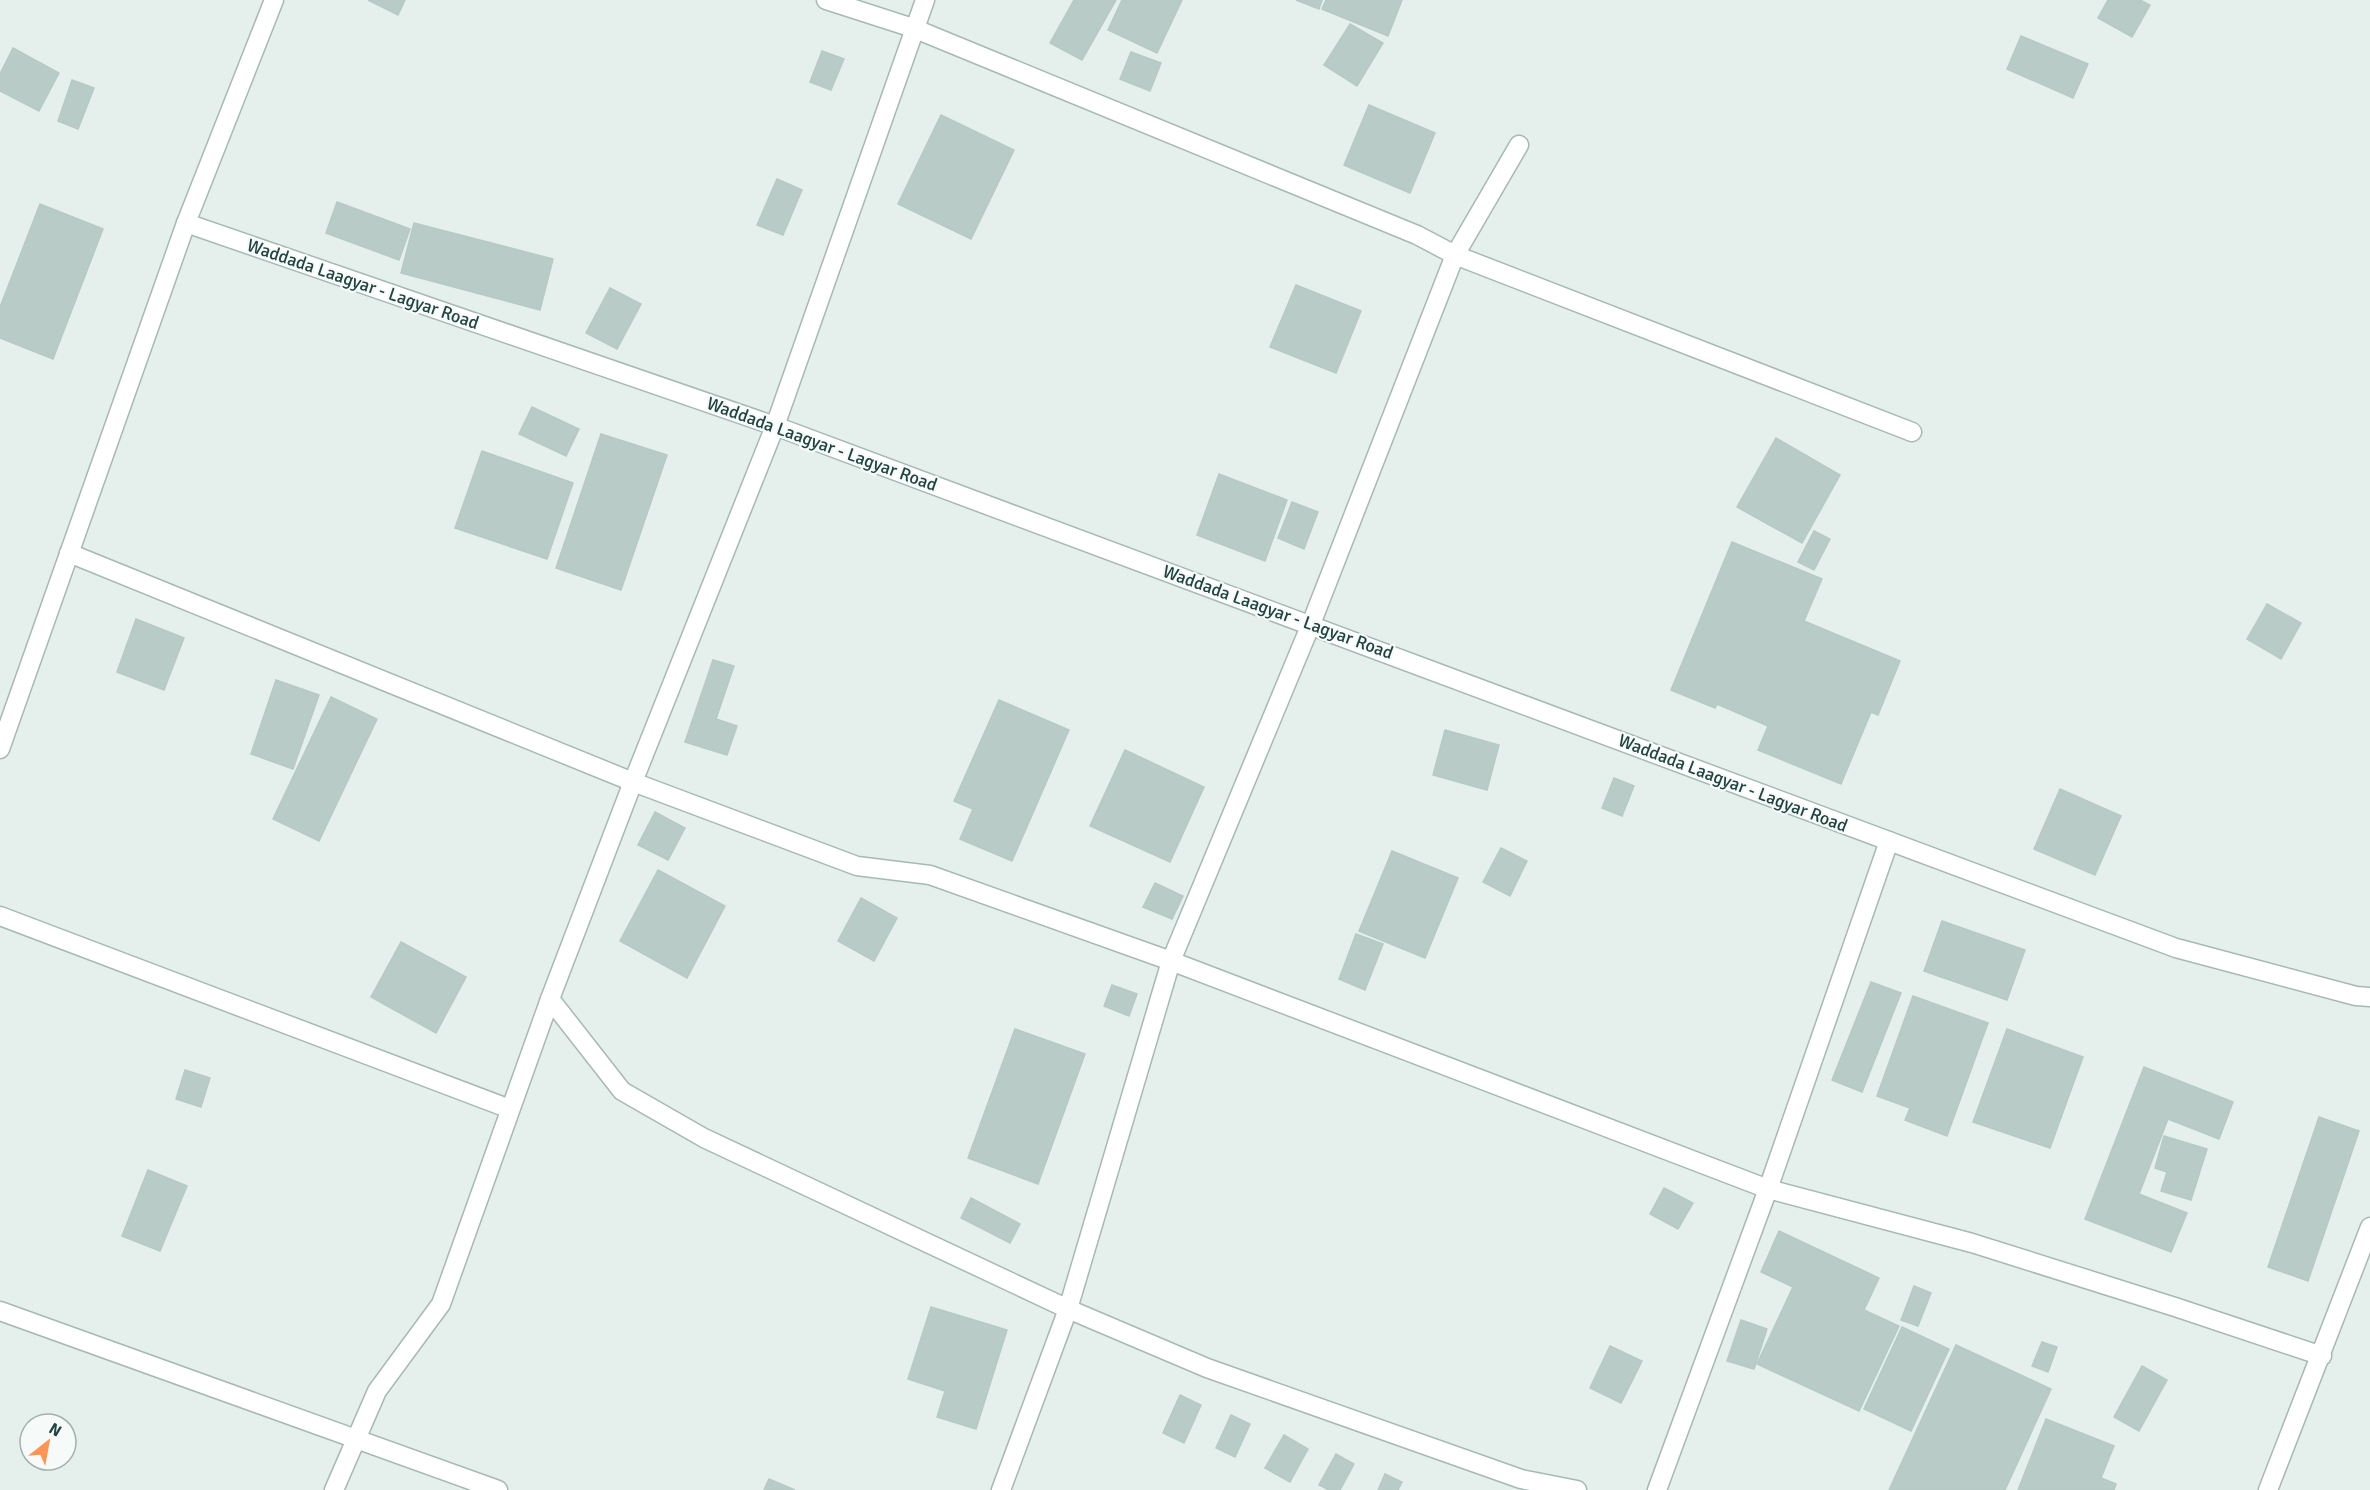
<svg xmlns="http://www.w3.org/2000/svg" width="2370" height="1490" font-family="Signika,sans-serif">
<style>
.building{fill:#b9cbc6;stroke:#b6cac5;stroke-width:1.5}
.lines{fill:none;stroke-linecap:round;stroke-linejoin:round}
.street-casing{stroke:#a6b9b5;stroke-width:21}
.street{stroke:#fff;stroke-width:18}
.labels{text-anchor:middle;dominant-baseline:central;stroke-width:4.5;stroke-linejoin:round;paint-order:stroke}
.street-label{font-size:18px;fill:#214440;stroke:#f6fbf9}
</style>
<rect width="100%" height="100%" fill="#e5f0ec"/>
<g class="building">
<path d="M368,0H405L398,15Z"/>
<path d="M1074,0H1116L1082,60L1050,43Z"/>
<path d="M1122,0H1182L1157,53L1108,30Z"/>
<path d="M1296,0H1322L1319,9Z"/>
<path d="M1326,0H1402L1388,36L1322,9Z"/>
<path d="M2108,0H2140L2150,5L2132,37L2098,18Z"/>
<path d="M1350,24L1383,43L1357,86L1324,65Z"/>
<path d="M2021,36L2088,64L2073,98L2007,69Z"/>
<path d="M13,48L59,73L39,111L0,91V74Z"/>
<path d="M822,51L844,59L831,90L810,82Z"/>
<path d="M1131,52L1161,63L1150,91L1120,79Z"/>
<path d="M72,80L94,88L78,129L58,121Z"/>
<path d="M1369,105L1435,133L1410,193L1344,165Z"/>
<path d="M941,115L1014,150L971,239L898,204Z"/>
<path d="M777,179L802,190L783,235L757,225Z"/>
<path d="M337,202L410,229L399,260L326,233Z"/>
<path d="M40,204L103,229L53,359L0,338V307Z"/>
<path d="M414,223L553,259L540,310L401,273Z"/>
<path d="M1296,285L1361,311L1336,373L1270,347Z"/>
<path d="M610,288L641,304L617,349L586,333Z"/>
<path d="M532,407L579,429L566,456L519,434Z"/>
<path d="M601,434L667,455L621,590L556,568Z"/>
<path d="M1776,438L1840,475L1802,543L1737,507Z"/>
<path d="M482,451L573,483L547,559L455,528Z"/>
<path d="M1219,474L1287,500L1265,561L1197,535Z"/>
<path d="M1292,502L1318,512L1304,549L1278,538Z"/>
<path d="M1814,531L1830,539L1814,570L1798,562Z"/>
<path d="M1732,542L1822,579L1804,621L1900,661L1878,715L1871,712L1841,784L1758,750L1768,726L1717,704L1715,708L1671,690Z"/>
<path d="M2267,604L2301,623L2281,659L2247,639Z"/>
<path d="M136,619L184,638L164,690L117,672Z"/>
<path d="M713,660L734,666L716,719L737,726L727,755L685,742Z"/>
<path d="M276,680L319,695L293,769L251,754Z"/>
<path d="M331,697L377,719L319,841L273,819Z"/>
<path d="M999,700L1069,730L1012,861L960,839L973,809L954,801Z"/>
<path d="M1445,730L1499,745L1487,790L1433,775Z"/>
<path d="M1125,750L1204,787L1170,862L1090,826Z"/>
<path d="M1614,778L1634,786L1622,816L1602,808Z"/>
<path d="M2060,789L2121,816L2095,875L2034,849Z"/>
<path d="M655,812L685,828L668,860L638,845Z"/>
<path d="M1501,848L1527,861L1510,896L1483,882Z"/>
<path d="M1392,851L1458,878L1425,958L1359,931Z"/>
<path d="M658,870L725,906L687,978L620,941Z"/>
<path d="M1155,883L1183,896L1172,919L1143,907Z"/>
<path d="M861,898L897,918L874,961L838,941Z"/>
<path d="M1942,921L2025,950L2007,1000L1924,971Z"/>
<path d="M1356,934L1383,944L1365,990L1339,979Z"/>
<path d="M401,942L466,977L436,1033L371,997Z"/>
<path d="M1871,982L1901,993L1862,1092L1832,1080Z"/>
<path d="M1112,985L1137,994L1129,1016L1104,1006Z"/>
<path d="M1913,996L1988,1023L1947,1136L1905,1120L1910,1108L1877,1096Z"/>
<path d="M1015,1029L1085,1054L1038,1184L968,1158Z"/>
<path d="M2007,1029L2083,1057L2050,1148L1973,1122Z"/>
<path d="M2144,1067L2233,1102L2219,1139L2168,1119L2139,1194L2187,1213L2171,1252L2085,1219Z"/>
<path d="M185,1070L210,1078L201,1107L176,1099Z"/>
<path d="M2319,1117L2359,1131L2308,1281L2268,1267Z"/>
<path d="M2164,1136L2207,1149L2191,1200L2161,1191L2167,1172L2155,1168Z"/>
<path d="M148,1170L187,1186L160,1251L122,1236Z"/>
<path d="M1664,1188L1693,1203L1678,1229L1650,1214Z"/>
<path d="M971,1198L1020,1224L1010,1243L961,1218Z"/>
<path d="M1779,1231L1879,1278L1864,1310L1899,1326L1859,1411L1757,1364L1793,1287L1761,1272Z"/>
<path d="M1914,1286L1931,1293L1918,1326L1901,1320Z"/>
<path d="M931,1307L1007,1330L976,1429L937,1417L945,1391L908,1379Z"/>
<path d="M1741,1320L1767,1329L1754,1369L1727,1361Z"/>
<path d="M1902,1327L1949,1349L1911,1431L1864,1409Z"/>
<path d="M2042,1342L2057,1347L2048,1372L2032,1366Z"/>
<path d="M1956,1345L2051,1389L2005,1490H1889Z"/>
<path d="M1610,1346L1642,1361L1621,1403L1590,1388Z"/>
<path d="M2142,1366L2167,1380L2139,1431L2114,1417Z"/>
<path d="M1180,1395L1201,1405L1184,1443L1163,1433Z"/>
<path d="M1231,1415L1250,1424L1235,1457L1216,1448Z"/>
<path d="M2046,1419L2114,1446L2101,1478L2116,1484L2114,1490H2018Z"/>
<path d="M1284,1435L1308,1449L1290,1482L1265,1468Z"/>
<path d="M1336,1454L1354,1464L1340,1490H1329L1319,1485Z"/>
<path d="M1385,1474L1402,1482L1398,1490H1378Z"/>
<path d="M769,1479L795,1490H764Z"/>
</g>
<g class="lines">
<g class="street-casing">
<g id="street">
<path d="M826,0L913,28L1417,235L1455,255L1912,432"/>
<path d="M186,223L775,426L2176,948L2356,996L2370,997"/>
<path d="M69,553L633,782L857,866L930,875L1171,961L1768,1189L1972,1243L2175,1307L2322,1356"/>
<path d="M0,749L186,223L274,0"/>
<path d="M0,916L510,1109"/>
<path d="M550,999L622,1091L704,1138L1068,1309L1207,1368L1521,1479L1577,1490"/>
<path d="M0,1311L498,1490"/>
<path d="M334,1490L377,1391L441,1304L550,999L633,782L775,426L925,0"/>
<path d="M1001,1490L1068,1309L1171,961L1311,624L1455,255L1519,145"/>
<path d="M1657,1490L1768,1189L1889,841"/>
<path d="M2268,1490L2370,1227"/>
</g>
</g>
<use href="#street" class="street"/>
</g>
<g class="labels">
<g class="street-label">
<text transform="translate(363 284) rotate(19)">Waddada Laagyar - Lagyar Road</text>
<text transform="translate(822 444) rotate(20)">Waddada Laagyar - Lagyar Road</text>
<text transform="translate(1278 612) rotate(20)">Waddada Laagyar - Lagyar Road</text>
<text transform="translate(1733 783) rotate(21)">Waddada Laagyar - Lagyar Road</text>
</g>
</g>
<g transform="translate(48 1442) rotate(31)"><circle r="28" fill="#f6fbf9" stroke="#a1b2af" stroke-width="1.5"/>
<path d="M0-4.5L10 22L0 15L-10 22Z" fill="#ff9553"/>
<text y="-9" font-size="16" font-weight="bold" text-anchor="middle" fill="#214440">N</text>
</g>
</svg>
